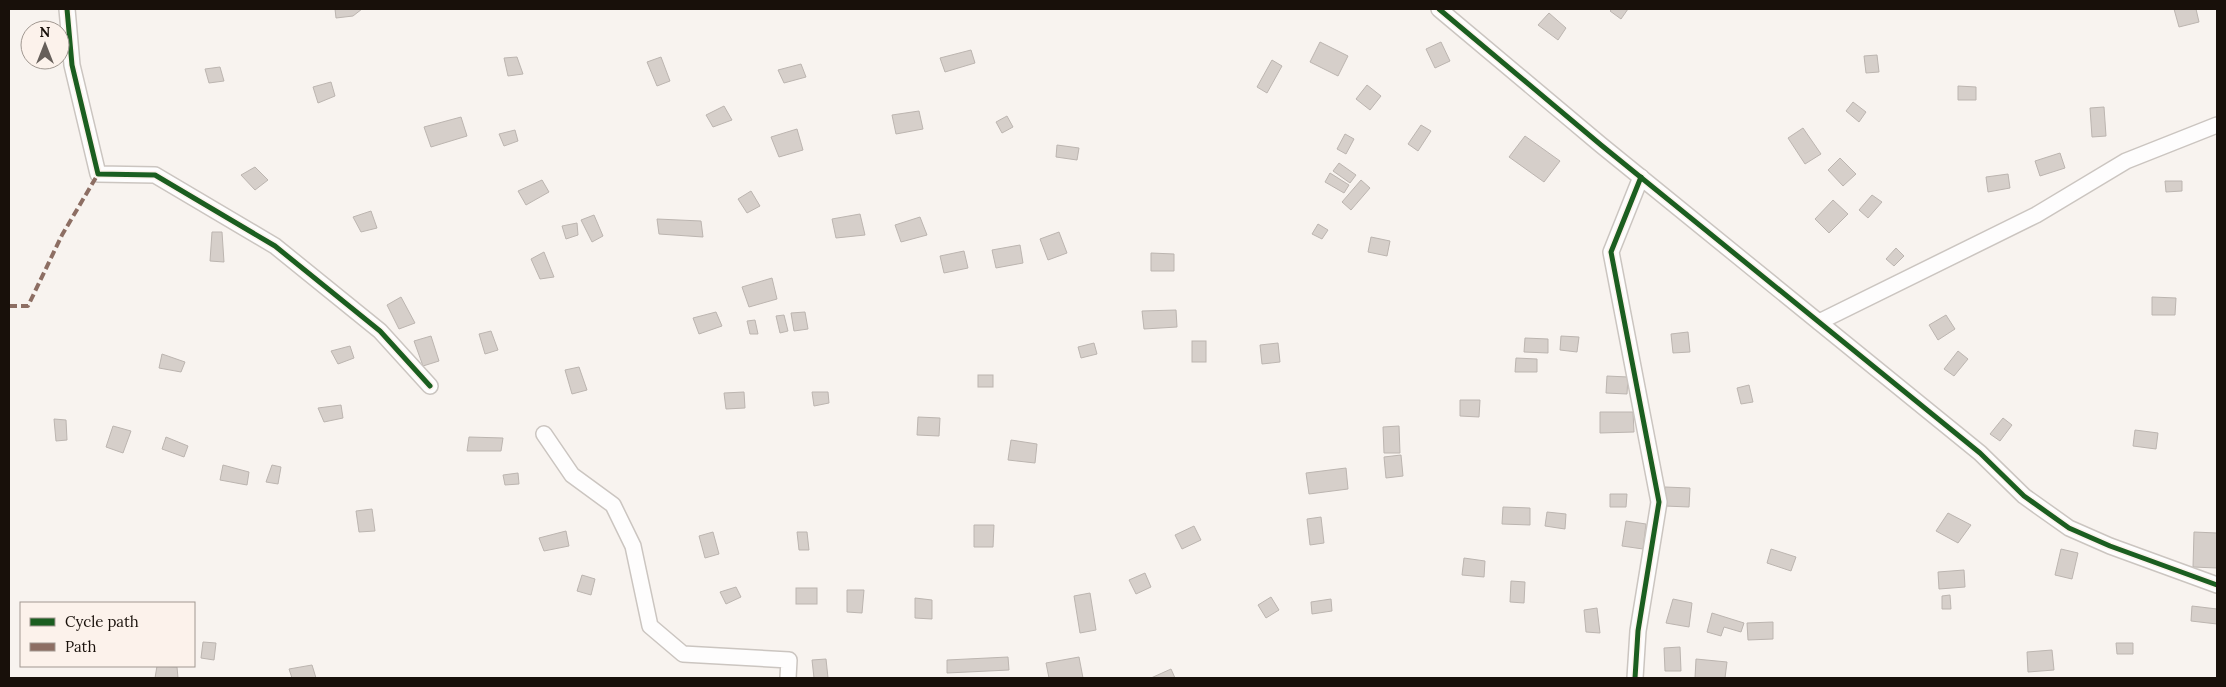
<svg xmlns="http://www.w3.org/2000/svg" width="2226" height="687" font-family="Lora,serif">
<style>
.building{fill:#d6cfca;stroke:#bcb5b0}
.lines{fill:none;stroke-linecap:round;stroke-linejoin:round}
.street-casing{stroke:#cbc5c0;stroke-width:18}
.street{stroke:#fefdfd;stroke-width:15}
.quiet{stroke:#8d6e63;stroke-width:4;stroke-dasharray:8 4;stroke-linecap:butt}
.cycleway-casing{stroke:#fcf2eb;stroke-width:8}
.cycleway{stroke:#1b5e20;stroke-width:5}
</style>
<rect width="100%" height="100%" fill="#f8f3ef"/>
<g class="building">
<path d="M335,9H362L353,16L336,18Z"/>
<path d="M1612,9H1628L1621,19L1610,11Z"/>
<path d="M2174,9H2196L2199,22L2179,27Z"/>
<path d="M1549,13L1566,28L1558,40L1538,25Z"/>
<path d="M1320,42L1348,56L1338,76L1310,62Z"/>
<path d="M1441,42L1450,61L1435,68L1426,49Z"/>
<path d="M971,50L975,63L945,72L940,58Z"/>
<path d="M1877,55L1879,72L1866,73L1864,56Z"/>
<path d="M517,57L523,74L508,76L504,58Z"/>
<path d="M661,57L670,81L657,86L647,62Z"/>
<path d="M1272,60L1282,66L1267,93L1257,87Z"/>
<path d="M801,64L806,77L784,83L778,70Z"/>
<path d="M220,67L224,81L209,83L205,69Z"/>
<path d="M331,82L335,96L318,103L313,87Z"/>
<path d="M1367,85L1381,96L1370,110L1356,99Z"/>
<path d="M1958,86L1976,87V100H1958Z"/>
<path d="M1853,102L1866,112L1859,122L1846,111Z"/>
<path d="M724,106L732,120L713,127L706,115Z"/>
<path d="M2104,107L2106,136L2092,137L2090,108Z"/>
<path d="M919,111L923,129L896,134L892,115Z"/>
<path d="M1007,116L1013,127L1002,133L996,122Z"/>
<path d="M461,117L467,136L431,147L424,127Z"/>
<path d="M1421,125L1431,131L1418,151L1408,144Z"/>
<path d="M1803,128L1821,154L1805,164L1788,138Z"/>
<path d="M797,129L803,150L779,157L771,137Z"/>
<path d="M515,130L518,141L504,146L499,134Z"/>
<path d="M1345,134L1354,139L1346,154L1337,149Z"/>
<path d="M1525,136L1560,161L1544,182L1509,157Z"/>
<path d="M1057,145L1079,148L1077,160L1056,157Z"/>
<path d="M2060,153L2065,168L2040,176L2035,161Z"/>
<path d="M1840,158L1856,174L1843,186L1828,170Z"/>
<path d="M1339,163L1356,175L1350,183L1333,171Z"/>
<path d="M255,167L268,180L255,190L241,175Z"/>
<path d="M1330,173L1349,185L1344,193L1325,182Z"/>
<path d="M2008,174L2010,188L1988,192L1986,177Z"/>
<path d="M542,180L549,192L526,205L518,191Z"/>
<path d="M1361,180L1370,188L1351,210L1342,202Z"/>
<path d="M2165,181H2182V191L2166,192Z"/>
<path d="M751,191L760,206L747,213L738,199Z"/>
<path d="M1872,195L1882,202L1868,218L1859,210Z"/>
<path d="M1833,200L1848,214L1829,233L1815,219Z"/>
<path d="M371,211L377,228L361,232L353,217Z"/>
<path d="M860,214L865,235L836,238L832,219Z"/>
<path d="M594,215L603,236L592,242L581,220Z"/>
<path d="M920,217L927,235L901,242L895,225Z"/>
<path d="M657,219L701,221L703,237L659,234Z"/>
<path d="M577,223L578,235L566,239L562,226Z"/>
<path d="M1318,224L1328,230L1322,239L1312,234Z"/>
<path d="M212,232H222L224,262L210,261Z"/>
<path d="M1059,232L1067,253L1048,260L1040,239Z"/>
<path d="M1371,237L1390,241L1387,256L1368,252Z"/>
<path d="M1020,245L1023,263L996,268L992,250Z"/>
<path d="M1896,248L1904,256L1894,266L1886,259Z"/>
<path d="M964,251L968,268L944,273L940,256Z"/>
<path d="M544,252L554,277L540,279L531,259Z"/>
<path d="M1151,253L1174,254V271H1151Z"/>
<path d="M772,278L777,299L749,307L742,287Z"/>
<path d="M401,297L415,323L399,329L387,305Z"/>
<path d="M2152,297L2176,298L2175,315H2152Z"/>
<path d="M1176,310L1177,327L1144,329L1142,311Z"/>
<path d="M716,312L722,326L699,334L693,318Z"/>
<path d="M805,312L808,329L794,331L791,313Z"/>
<path d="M784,315L788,331L780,333L776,316Z"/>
<path d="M1946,315L1955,329L1938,340L1929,325Z"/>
<path d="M755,320L758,334H750L747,321Z"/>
<path d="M491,331L498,350L485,354L479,334Z"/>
<path d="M1688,332L1690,352L1673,353L1671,334Z"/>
<path d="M431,336L439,361L423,366L414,341Z"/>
<path d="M1561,336L1579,337L1577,352L1560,350Z"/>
<path d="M1525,338L1548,339V353L1524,352Z"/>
<rect x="1192" y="341" width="14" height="21"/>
<path d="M1094,343L1097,354L1081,358L1078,347Z"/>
<path d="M1278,343L1280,362L1262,364L1260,345Z"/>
<path d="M350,346L354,358L338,364L331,351Z"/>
<path d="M1958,351L1968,359L1954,376L1944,369Z"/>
<path d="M162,354L185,362L181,372L159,368Z"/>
<path d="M1516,358L1537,359V372H1515Z"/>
<path d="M579,367L587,390L572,394L565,370Z"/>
<rect x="978" y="375" width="15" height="12"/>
<path d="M1607,376L1628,377L1627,394L1606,393Z"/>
<path d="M1749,385L1753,402L1741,404L1737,388Z"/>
<path d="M744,392L745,408L726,409L724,393Z"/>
<path d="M812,392H828L829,403L814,406Z"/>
<path d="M1460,400H1480L1479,417L1460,416Z"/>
<path d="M341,405L343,418L324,422L318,408Z"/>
<path d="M1600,412H1633L1634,432L1600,433Z"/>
<path d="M918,417L940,418L939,436L917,435Z"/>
<path d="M2003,418L2012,425L2000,441L1990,434Z"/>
<path d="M54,419L66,420L67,440L56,441Z"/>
<path d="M113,426L131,431L123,453L106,447Z"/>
<path d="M1399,426L1400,453H1384L1383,427Z"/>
<path d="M2135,430L2158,433L2156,449L2133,446Z"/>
<path d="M166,437L188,446L184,457L162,449Z"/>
<path d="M469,437L503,438L501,451H467Z"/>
<path d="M1011,440L1037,444L1035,463L1008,460Z"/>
<path d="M1401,455L1403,476L1386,478L1384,457Z"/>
<path d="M223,465L249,472L247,485L220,480Z"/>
<path d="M272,465L281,467L278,484L266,482Z"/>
<path d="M1346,468L1348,489L1309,494L1306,473Z"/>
<path d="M518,473L519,484L505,485L503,475Z"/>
<path d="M1665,487L1690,488L1689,507L1665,506Z"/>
<path d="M1610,494H1627L1626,507H1610Z"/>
<path d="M1503,507L1530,508V525L1502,524Z"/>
<path d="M372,509L375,531L359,532L356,511Z"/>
<path d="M1547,512L1566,514L1565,529L1545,526Z"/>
<path d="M1948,513L1971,525L1958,543L1936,531Z"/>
<path d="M1321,517L1324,543L1310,545L1307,519Z"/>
<path d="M1626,521L1646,524L1643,549L1622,546Z"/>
<path d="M974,525H994L993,547H974Z"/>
<path d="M1194,526L1201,540L1182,549L1175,535Z"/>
<path d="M566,531L569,546L544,551L539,538Z"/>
<path d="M713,532L719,554L705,558L699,536Z"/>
<path d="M797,532H807L809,550H799Z"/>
<path d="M2194,532L2217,533V568L2193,567Z"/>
<path d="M1771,549L1796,557L1791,571L1767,563Z"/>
<path d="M2061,549L2078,553L2072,579L2055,575Z"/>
<path d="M1464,558L1485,561L1484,577L1462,575Z"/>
<path d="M1964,570L1965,587L1939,589L1938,572Z"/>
<path d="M1145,573L1151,587L1136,594L1129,580Z"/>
<path d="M582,575L595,579L591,595L577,591Z"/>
<path d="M1511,581L1525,582L1524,603L1510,602Z"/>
<path d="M736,587L741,597L726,604L720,592Z"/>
<rect x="796" y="588" width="21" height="16"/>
<path d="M847,590H864L862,613L847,612Z"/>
<path d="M1090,593L1096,630L1080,633L1074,596Z"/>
<path d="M1950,595L1951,609H1942V596Z"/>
<path d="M1271,597L1279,610L1266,618L1258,605Z"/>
<path d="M915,598L932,600V619L915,618Z"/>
<path d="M1331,599L1332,611L1312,614L1311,602Z"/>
<path d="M1673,599L1692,603L1689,627L1666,623Z"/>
<path d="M2192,606L2217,609V624L2191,621Z"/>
<path d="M1597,608L1600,633L1586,632L1584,610Z"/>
<path d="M1712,613L1744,623L1741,632L1724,627L1721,636L1707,632Z"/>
<path d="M1773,622V639L1748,640L1747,623Z"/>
<path d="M203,642L216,643L214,660L201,658Z"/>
<path d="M2116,643H2133V654H2117Z"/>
<path d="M1680,647L1681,671H1665L1664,648Z"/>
<path d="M2052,650L2054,670L2028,672L2027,652Z"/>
<path d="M1008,657L1009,670L947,673V660Z"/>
<path d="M1079,657L1083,678H1049L1046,663Z"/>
<path d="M826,659L828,678H814L812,660Z"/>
<path d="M1696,659L1727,662L1725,678H1695Z"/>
<path d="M312,665L316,678H292L289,669Z"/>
<path d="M157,666L177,667L178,678H155Z"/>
<path d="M1171,669L1175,678H1151Z"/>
</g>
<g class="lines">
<g class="street-casing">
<g id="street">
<path d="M67,9L72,65L98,174L155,175L275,246L380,331L430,386"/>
<path d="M1439,9L1601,145L1980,453L2024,496L2069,528L2110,546L2217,585"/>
<path d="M1819,322L2036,215L2126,161L2217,125"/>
<path d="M544,434L572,475L613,505L633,546L650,626L683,654L789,660L788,678"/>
<path d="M1635,678L1638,631L1659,502L1611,252L1641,177"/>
</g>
</g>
<use href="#street" class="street"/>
<path class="quiet" d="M9,306H28L62,235L98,174"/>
<g class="cycleway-casing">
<g id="cycleway">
<path d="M67,9L72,65L98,174L155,175L275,246L380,331L430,386"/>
<path d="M1439,9L1601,145L1980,453L2024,496L2069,528L2110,546L2217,585"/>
<path d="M1635,678L1638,631L1659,502L1611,252L1641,177"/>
</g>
</g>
<use href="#cycleway" class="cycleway"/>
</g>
<rect width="2226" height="687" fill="none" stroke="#18100a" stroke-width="20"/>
<rect x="20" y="602" width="175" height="65" fill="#fcf2eb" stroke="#a19891"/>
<rect x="30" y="618" width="25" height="8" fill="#1b5e20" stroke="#a19891"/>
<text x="65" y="627" font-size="15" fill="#18100a">Cycle path</text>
<rect x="30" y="643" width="25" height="8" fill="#8d6e63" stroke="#a19891"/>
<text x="65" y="652" font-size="15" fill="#18100a">Path</text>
<g transform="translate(45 45)"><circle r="24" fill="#fcf2eb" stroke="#a19891"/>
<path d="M0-4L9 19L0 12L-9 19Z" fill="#665f5a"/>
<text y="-8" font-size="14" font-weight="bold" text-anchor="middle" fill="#18100a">N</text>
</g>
</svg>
